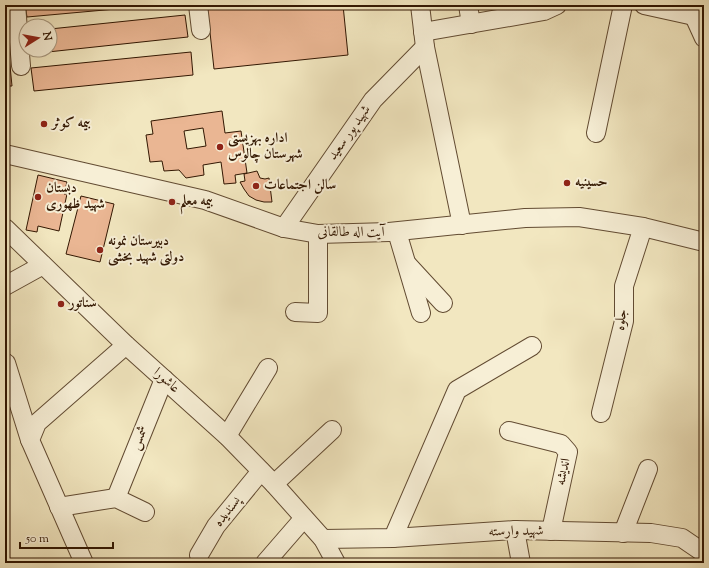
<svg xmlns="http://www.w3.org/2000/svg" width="709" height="568" font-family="'Sorts Mill Goudy',Amiri,serif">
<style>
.building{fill:#eab693;stroke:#321702;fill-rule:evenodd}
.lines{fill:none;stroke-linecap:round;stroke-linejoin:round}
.minor-casing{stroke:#624b32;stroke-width:20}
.minor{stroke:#f7efd6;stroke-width:18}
.poi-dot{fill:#8f2418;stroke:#f7efd6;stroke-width:1.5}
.labels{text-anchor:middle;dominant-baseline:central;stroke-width:4;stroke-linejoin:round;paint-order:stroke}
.poi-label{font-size:14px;font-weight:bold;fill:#321702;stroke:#f7efd6;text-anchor:start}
.street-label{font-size:14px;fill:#321702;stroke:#f7efd6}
</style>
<rect width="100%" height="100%" fill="#f2e7c0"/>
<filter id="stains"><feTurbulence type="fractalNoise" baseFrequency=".005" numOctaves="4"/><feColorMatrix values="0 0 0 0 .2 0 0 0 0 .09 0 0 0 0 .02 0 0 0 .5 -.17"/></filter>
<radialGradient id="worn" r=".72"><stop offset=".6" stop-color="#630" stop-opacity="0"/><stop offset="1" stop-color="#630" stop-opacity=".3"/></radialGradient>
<g class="building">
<path d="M25,5H160L27,17Z"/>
<path d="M207,5H343L348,55L214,69Z"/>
<path d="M5,15L12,86H5Z"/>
<path d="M185,15L188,37L29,54L28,50H50V29Z"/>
<path d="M191,52L193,75L34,91L31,68Z"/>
<path d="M222,111L225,133L241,131L247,173L235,175L236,183L224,184L221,162L203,165L204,175L186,178L179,170L164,171L162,161L150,162L146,135L153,134L151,121ZM203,128L206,146L187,149L184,131Z"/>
<path d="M257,171L260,178L265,179L269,178L272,202H264L256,200L249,196L244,189L240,182L245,181L244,174Z"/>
<path d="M38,175L67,182L64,194H67L59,231L38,226L37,232L26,230Z"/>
<path d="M81,196L114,204L100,262L66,254Z"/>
</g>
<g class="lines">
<g class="minor-casing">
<g id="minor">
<path d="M16,5L21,66"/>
<path d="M198,5L201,30"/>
<path d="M420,5L425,47L462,225"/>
<path d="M468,5L471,24"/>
<path d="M644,5L694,16"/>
<path d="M697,6L694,16L704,38"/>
<path d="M423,32L544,11L557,5"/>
<path d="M596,133L623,5"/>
<path d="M5,154L205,200L284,228L318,234L389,232L525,218L579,217L643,227L704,242"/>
<path d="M5,228L126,345L227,436L274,484L323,539L336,563"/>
<path d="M284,228L373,100L425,47"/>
<path d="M397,232L421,313"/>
<path d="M408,265L443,303"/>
<path d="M5,286L43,265"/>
<path d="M295,312L318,313V234"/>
<path d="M6,363L30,440"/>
<path d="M601,413L624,321V286L643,227"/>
<path d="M509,431L561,444L568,452L551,531"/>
<path d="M227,436L268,368"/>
<path d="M274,484L332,430"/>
<path d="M116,498L164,379"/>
<path d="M59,507L116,498L145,512"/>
<path d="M515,530L521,563"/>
<path d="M623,533L648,469"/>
<path d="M393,538L457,390L532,346"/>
<path d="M323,539L393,538L515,530L651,533L682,538L704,553"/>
<path d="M199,555L216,526L261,471"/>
<path d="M84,563L30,440L37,423L126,345"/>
<path d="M265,563L304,518"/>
</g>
</g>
<use href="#minor" class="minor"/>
</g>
<g class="poi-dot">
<circle cx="44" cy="124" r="4"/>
<circle cx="220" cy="147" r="4"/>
<circle cx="567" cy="183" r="4"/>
<circle cx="256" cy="186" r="4"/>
<circle cx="38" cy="197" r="4"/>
<circle cx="172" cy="202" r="4"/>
<circle cx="100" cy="250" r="4"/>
<circle cx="61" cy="304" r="4"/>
</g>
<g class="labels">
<g class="poi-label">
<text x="52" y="124">بیمه کوثر</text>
<text x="228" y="139">اداره بهزیستی<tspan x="228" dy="16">شهرستان چالوس</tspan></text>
<text x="575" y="183">حسینیه</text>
<text x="264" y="186">سالن اجتماعات</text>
<text x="46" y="189">دبستان<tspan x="46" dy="16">شهید ظهوری</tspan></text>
<text x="180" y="202">بیمه معلم</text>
<text x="108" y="242">دبیرستان نمونه<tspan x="108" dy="16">دولتی شهید بخشی</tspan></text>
<text x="69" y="304">سناتور</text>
</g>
<g class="street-label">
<text transform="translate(350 133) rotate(-55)">شهید پور سعید</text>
<text x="351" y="233">آیت اله طالقانی</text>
<text transform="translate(622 320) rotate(-84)">جلوه</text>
<text transform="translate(166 381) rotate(42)">عاشورا</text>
<text transform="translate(140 438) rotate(-68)">شمس</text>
<text transform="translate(564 472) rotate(-78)">اندیشه</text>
<text transform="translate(228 512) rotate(-52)">پسندیده</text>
<text transform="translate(516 532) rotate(-1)">شهید وارسته</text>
</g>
</g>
<rect width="709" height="568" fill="none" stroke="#f2e7c0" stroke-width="20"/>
<rect x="6" y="6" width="697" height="556" fill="none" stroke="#321702" stroke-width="2"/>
<rect x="10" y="10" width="689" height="548" fill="none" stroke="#321702"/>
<g transform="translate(38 38) rotate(79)"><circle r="19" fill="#f7efd6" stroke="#a89981"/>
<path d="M0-3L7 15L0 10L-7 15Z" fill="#8f2418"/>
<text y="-6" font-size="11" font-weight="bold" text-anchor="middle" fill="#321702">N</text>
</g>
<path d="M20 542v6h93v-6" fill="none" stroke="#321702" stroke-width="2"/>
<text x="26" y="542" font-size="12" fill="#321702" stroke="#f7efd6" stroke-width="3" paint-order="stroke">50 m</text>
<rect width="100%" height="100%" filter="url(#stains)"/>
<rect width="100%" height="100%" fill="url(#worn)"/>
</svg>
